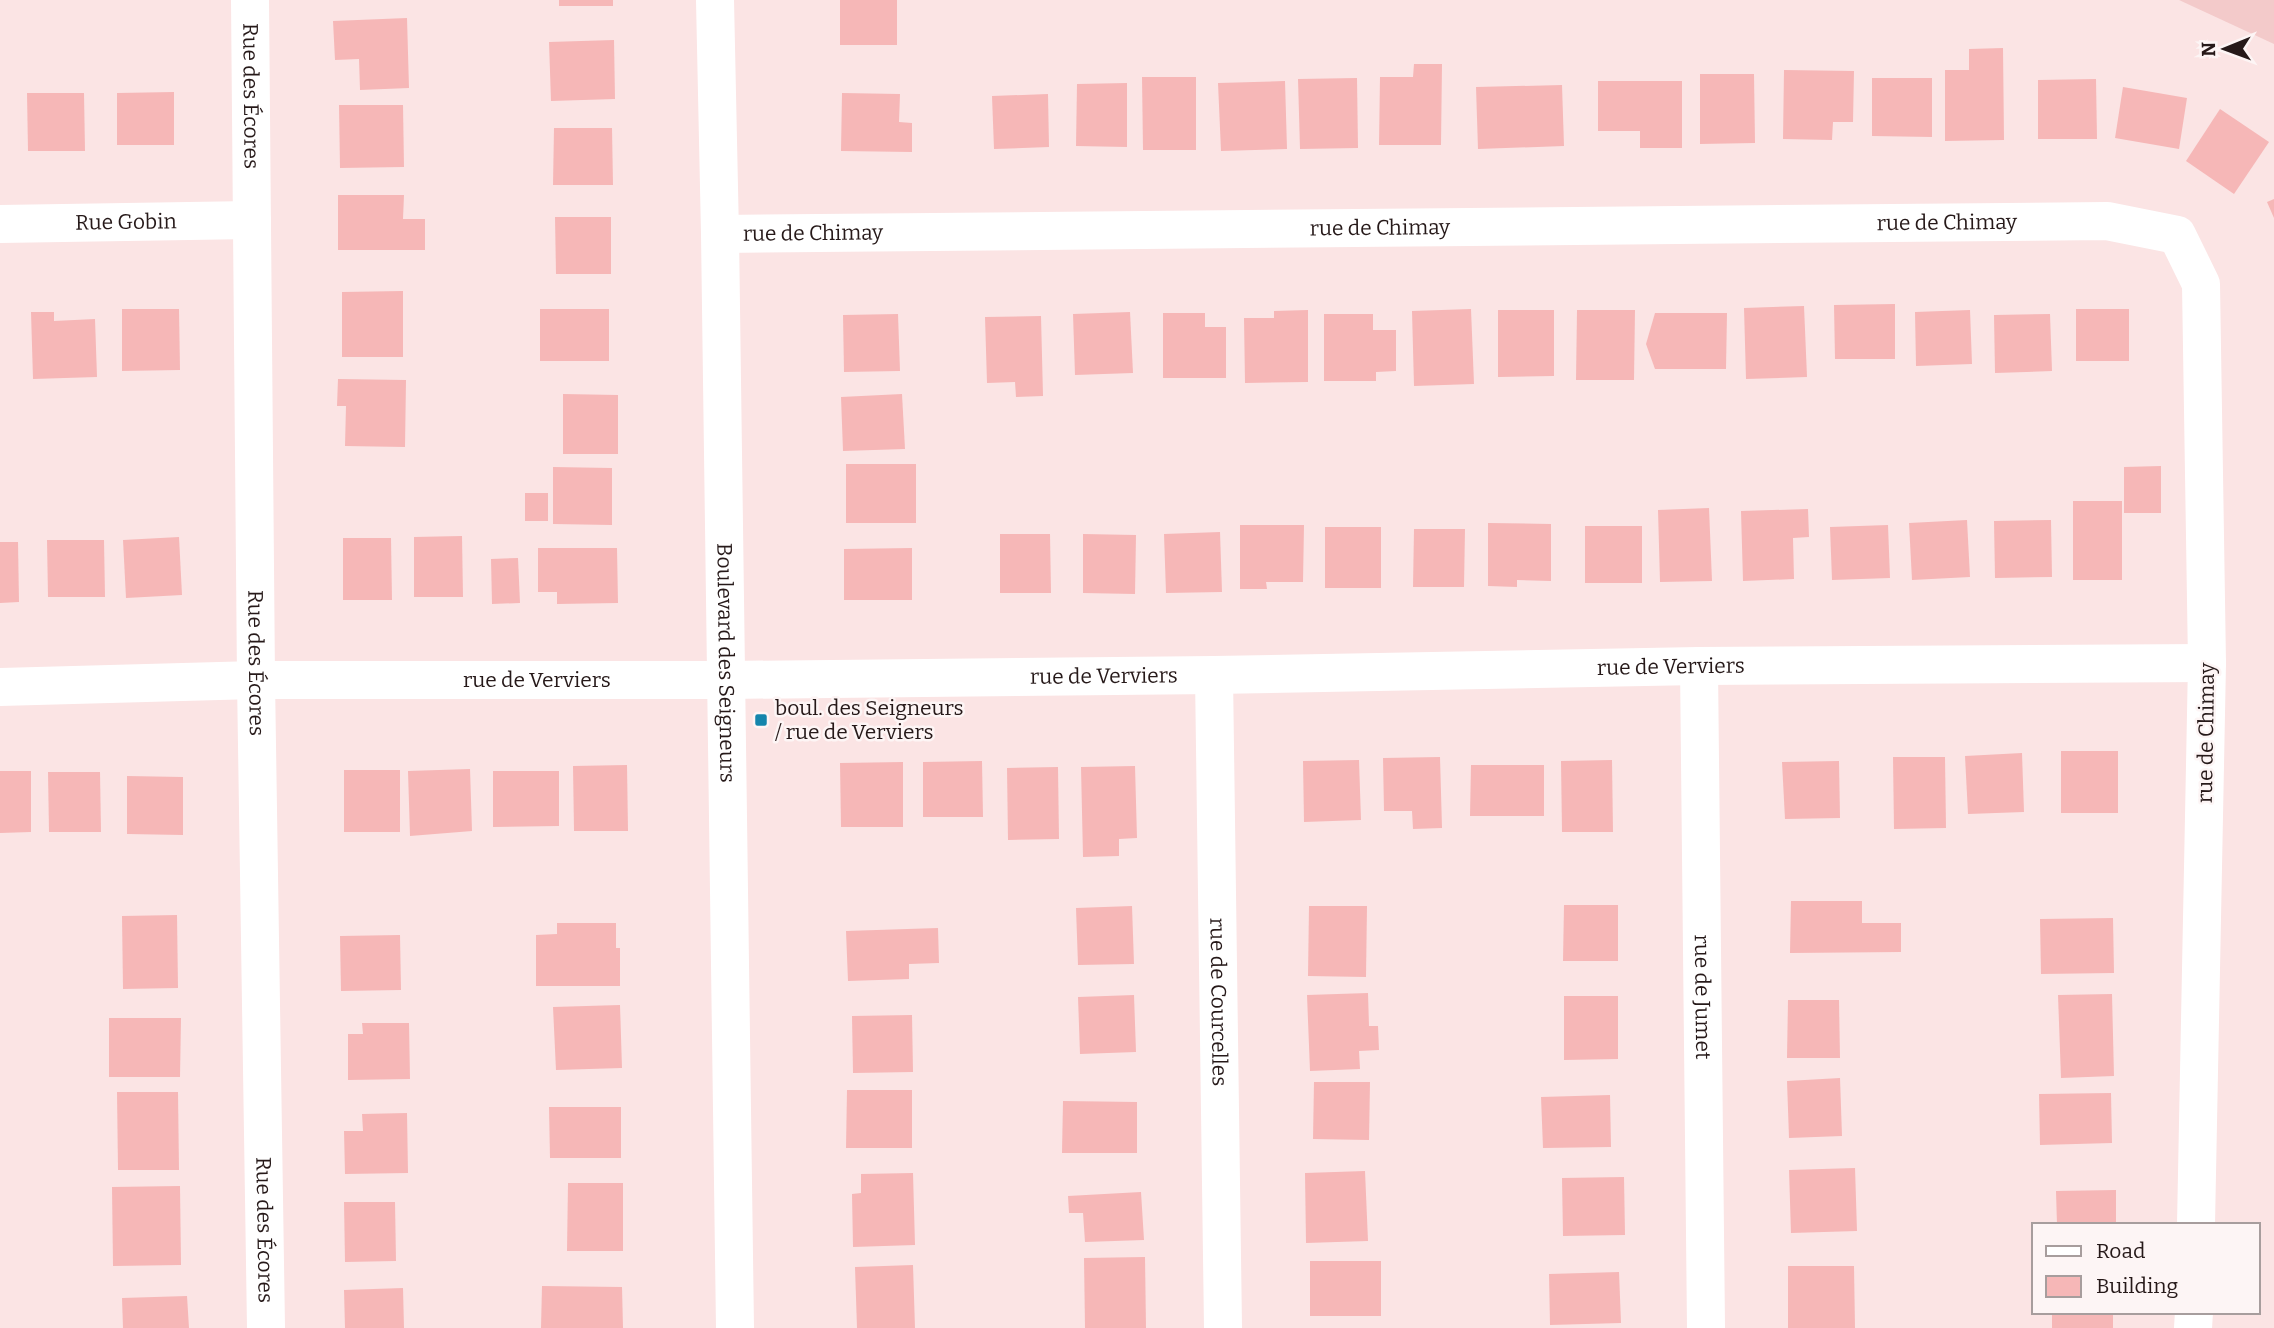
<svg xmlns="http://www.w3.org/2000/svg" width="2274" height="1328" font-family="Bitter,serif">
<style>
.green{fill:#f3caca}
.building{fill:#f6b7b7}
.lines{fill:none;stroke-linecap:round;stroke-linejoin:round}
.minor{stroke:#fff;stroke-width:38}
.poi-dot{fill:#1485ac;stroke:#fdf5f5;stroke-width:2.5}
.labels{text-anchor:middle;dominant-baseline:central;stroke-width:5;stroke-linejoin:round;paint-order:stroke}
.street-label{font-size:21px;fill:#261919;stroke:#fdf5f5}
.poi-label{font-size:21px;fill:#261919;stroke:#fdf5f5;text-anchor:start}
</style>
<rect width="100%" height="100%" fill="#fbe4e4"/>
<path class="green" d="M2179,0H2274V44Z"/>
<g class="building">
<rect x="559" y="0" width="54" height="6"/>
<rect x="840" y="0" width="57" height="45"/>
<path d="M407,18L409,88L360,90L359,59L335,60L333,21Z"/>
<path d="M614,40L615,99L551,101L549,42Z"/>
<path d="M2003,48L2004,140L1945,141V70H1969V49Z"/>
<path d="M1414,64H1442L1441,145H1379L1380,77H1413Z"/>
<path d="M1784,70L1854,71L1853,122H1833L1832,140L1783,139Z"/>
<path d="M1700,74H1754L1755,143L1700,144Z"/>
<path d="M1142,77H1196V150H1143Z"/>
<path d="M1357,78L1358,148L1300,149L1298,79Z"/>
<path d="M1872,78H1932V137L1872,136Z"/>
<path d="M2096,79L2097,139H2038V80Z"/>
<path d="M1285,81L1287,149L1221,151L1218,83Z"/>
<path d="M1598,81H1682V148H1640V131H1598Z"/>
<path d="M1127,83V147L1076,146L1077,84Z"/>
<path d="M1562,85L1564,146L1478,149L1476,87Z"/>
<path d="M2123,87L2187,98L2179,149L2115,138Z"/>
<path d="M174,92V145H117V93Z"/>
<path d="M27,93H84L85,151H28Z"/>
<path d="M842,93L900,94L899,122L912,123V152L841,151Z"/>
<path d="M1048,94L1049,147L994,149L992,96Z"/>
<path d="M339,105H403L404,167L340,168Z"/>
<path d="M2220,109L2269,142L2234,194L2186,161Z"/>
<path d="M554,128H612L613,185H553Z"/>
<path d="M338,195H404L403,219H425V250H338Z"/>
<path d="M2274,199V218L2267,202Z"/>
<path d="M555,217H611V274H556Z"/>
<path d="M403,291V357H342V292Z"/>
<path d="M1895,304V359H1835L1834,305Z"/>
<path d="M1804,306L1807,377L1746,379L1744,308Z"/>
<path d="M122,309H179L180,370L122,371Z"/>
<rect x="540" y="309" width="69" height="52"/>
<path d="M1471,309L1474,384L1414,386L1412,311Z"/>
<rect x="2076" y="309" width="53" height="52"/>
<path d="M1308,310V382L1245,383L1244,318H1274V311Z"/>
<path d="M1498,310H1554V376L1498,377Z"/>
<path d="M1577,310H1635L1634,380H1576Z"/>
<path d="M1970,310L1972,364L1916,366L1915,312Z"/>
<path d="M31,312H54V321L95,319L97,377L33,379Z"/>
<path d="M1130,312L1133,373L1075,375L1073,314Z"/>
<path d="M1163,313H1205V327H1226V378H1163Z"/>
<path d="M1655,313H1727L1726,369H1655L1646,344Z"/>
<path d="M898,314L900,371L844,372L843,315Z"/>
<path d="M1324,314H1373V330H1396V371L1376,372V381H1324Z"/>
<path d="M2050,314L2052,371L1995,373L1994,315Z"/>
<path d="M1041,316L1043,396L1016,397L1015,382L987,383L985,317Z"/>
<path d="M338,379L406,380L405,447L345,446L346,406H337Z"/>
<path d="M563,394L618,395V454H563Z"/>
<path d="M902,394L905,449L843,451L841,397Z"/>
<rect x="846" y="464" width="70" height="59"/>
<path d="M2161,466V513H2124V467Z"/>
<path d="M553,467L612,468V525L553,524Z"/>
<rect x="525" y="493" width="23" height="28"/>
<rect x="2073" y="501" width="49" height="79"/>
<path d="M1709,508L1712,581L1660,582L1658,510Z"/>
<path d="M1808,509L1809,537L1793,538L1794,579L1743,581L1741,511Z"/>
<path d="M1967,520L1970,577L1912,580L1909,523Z"/>
<path d="M2051,520L2052,577L1995,578L1994,521Z"/>
<path d="M1488,523L1551,524V581L1517,580V587L1488,586Z"/>
<path d="M1240,525H1304L1303,582H1266L1267,589H1240Z"/>
<path d="M1888,525L1890,578L1832,580L1830,527Z"/>
<rect x="1585" y="526" width="57" height="57"/>
<rect x="1325" y="527" width="56" height="61"/>
<path d="M1414,529H1465L1464,587H1413Z"/>
<path d="M1220,532L1222,592L1166,593L1164,534Z"/>
<path d="M1000,534H1050L1051,593H1000Z"/>
<path d="M1083,534L1136,535L1135,594L1083,593Z"/>
<path d="M462,536L463,597H414V537Z"/>
<path d="M179,537L182,595L126,598L123,540Z"/>
<path d="M343,538H391L392,600H343Z"/>
<path d="M47,540H104L105,597H48Z"/>
<path d="M0,542H18L19,602L0,603Z"/>
<path d="M538,548H617L618,603L557,604V592H538Z"/>
<path d="M912,548V600H844V549Z"/>
<path d="M518,558L520,603L492,604L491,559Z"/>
<rect x="2061" y="751" width="57" height="62"/>
<path d="M2022,753L2024,812L1968,814L1965,756Z"/>
<path d="M1440,757L1442,828L1413,829L1412,811H1384L1383,758Z"/>
<path d="M1893,757H1945L1946,828L1894,829Z"/>
<path d="M1359,760L1361,820L1304,822L1303,761Z"/>
<path d="M1612,760L1613,832H1562L1561,761Z"/>
<path d="M982,761L983,817H923V762Z"/>
<path d="M1839,761L1840,818L1785,819L1782,762Z"/>
<path d="M903,762V827H841L840,763Z"/>
<path d="M627,765L628,831H574L573,766Z"/>
<path d="M1471,765H1544V816H1470Z"/>
<path d="M1135,766L1137,838L1119,839V856L1083,857L1081,767Z"/>
<path d="M1058,767L1059,839L1008,840L1007,768Z"/>
<path d="M470,769L472,831L410,836L408,771Z"/>
<rect x="344" y="770" width="56" height="62"/>
<path d="M0,771H31V832L0,833Z"/>
<path d="M493,771H559V826L493,827Z"/>
<path d="M48,772H100L101,832H49Z"/>
<path d="M127,776L183,777V835L127,834Z"/>
<path d="M1791,901H1862V923H1901V952L1790,953Z"/>
<path d="M1564,905H1618V961H1563Z"/>
<path d="M1132,906L1134,964L1078,965L1076,908Z"/>
<path d="M1309,906H1367L1366,977L1308,976Z"/>
<path d="M177,915L178,988L123,989L122,916Z"/>
<path d="M2113,918L2114,973L2041,974L2040,919Z"/>
<path d="M557,923H616V948H620V986H536V935L557,934Z"/>
<path d="M938,928L939,963L909,964V979L848,981L846,931Z"/>
<path d="M400,935L401,990L341,991L340,936Z"/>
<path d="M1368,993L1369,1026H1378L1379,1050L1359,1051L1360,1069L1310,1071L1307,995Z"/>
<path d="M2112,994L2114,1076L2061,1078L2058,995Z"/>
<path d="M1134,995L1136,1052L1080,1054L1078,997Z"/>
<path d="M1564,996H1618V1059L1564,1060Z"/>
<path d="M1788,1000H1839L1840,1058H1787Z"/>
<path d="M620,1005L622,1068L556,1070L553,1007Z"/>
<path d="M912,1015L913,1072L853,1073L852,1016Z"/>
<path d="M109,1018H181L180,1077H109Z"/>
<path d="M362,1023H409L410,1079L348,1080V1034H363Z"/>
<path d="M1840,1078L1842,1136L1789,1138L1787,1081Z"/>
<path d="M1314,1082H1370L1369,1140L1313,1139Z"/>
<path d="M847,1090H912V1148H846Z"/>
<path d="M117,1092H178L179,1170H118Z"/>
<path d="M2111,1093L2112,1143L2040,1145L2039,1094Z"/>
<path d="M1610,1095L1611,1147L1543,1148L1541,1097Z"/>
<path d="M1063,1101L1137,1102V1153H1062Z"/>
<path d="M549,1107H621V1158H550Z"/>
<path d="M407,1113L408,1173L345,1174L344,1131H363L362,1114Z"/>
<path d="M1855,1168L1857,1231L1791,1233L1789,1170Z"/>
<path d="M1365,1171L1368,1241L1306,1243L1305,1173Z"/>
<path d="M913,1173L915,1245L853,1247L852,1194L861,1193V1174Z"/>
<path d="M1624,1177L1625,1235L1563,1236L1562,1178Z"/>
<path d="M568,1183H623V1251H567Z"/>
<path d="M180,1186L181,1265L113,1266L112,1187Z"/>
<path d="M2116,1190V1225H2057L2056,1191Z"/>
<path d="M1141,1192L1144,1240L1085,1242L1083,1213H1069L1068,1196Z"/>
<path d="M344,1202H395L396,1261L345,1262Z"/>
<path d="M1145,1257L1146,1328H1085L1084,1258Z"/>
<rect x="1310" y="1261" width="71" height="55"/>
<path d="M913,1265L915,1328H857L855,1267Z"/>
<path d="M1788,1266H1854L1855,1328H1788Z"/>
<path d="M1619,1272L1621,1323L1550,1325L1549,1274Z"/>
<path d="M542,1286L622,1287L623,1328H541Z"/>
<path d="M403,1288L404,1328H345L344,1290Z"/>
<path d="M187,1296L189,1328H123L122,1298Z"/>
<rect x="2052" y="1312" width="61" height="16"/>
</g>
<g class="lines">
<g class="minor">
<path id="s1" d="M250,0L256,680L266,1328"/>
<path id="s2" d="M715,0L720,234L735,1328"/>
<path id="s3" d="M0,224L252,220"/>
<path id="s4" d="M720,234L2107,221L2177,235L2201,284L2207,663L2196,1225"/>
<path id="s5" d="M1699,666L1706,1328"/>
<path id="s6" d="M1214,675L1223,1328"/>
<path id="s7" d="M0,687L256,680H726L1214,675L1699,666L2207,663"/>
<path d="M2193,1328L2194,1312"/>
</g>
</g>
<rect class="poi-dot" x="754" y="713" width="14" height="14" rx="3.5"/>
<g class="labels">
<g class="street-label">
<text stroke="none"><textPath href="#s1" startOffset="96">Rue des Écores</textPath></text>
<text stroke="none"><textPath href="#s3" startOffset="126">Rue Gobin</textPath></text>
<text stroke="none"><textPath href="#s4" startOffset="1227">rue de Chimay</textPath></text>
<text stroke="none"><textPath href="#s4" startOffset="660">rue de Chimay</textPath></text>
<text stroke="none"><textPath href="#s4" startOffset="93">rue de Chimay</textPath></text>
<text stroke="none"><textPath href="#s1" startOffset="663">Rue des Écores</textPath></text>
<text stroke="none"><textPath href="#s2" startOffset="663">Boulevard des Seigneurs</textPath></text>
<text stroke="none"><textPath href="#s7" startOffset="1671">rue de Verviers</textPath></text>
<text stroke="none"><textPath href="#s7" startOffset="1104">rue de Verviers</textPath></text>
<text stroke="none"><textPath href="#s7" startOffset="537">rue de Verviers</textPath></text>
<text transform="translate(2206 733) rotate(-89)">rue de Chimay</text>
<text stroke="none"><textPath href="#s5" startOffset="331">rue de Jumet</textPath></text>
<text stroke="none"><textPath href="#s6" startOffset="327">rue de Courcelles</textPath></text>
<text stroke="none"><textPath href="#s1" startOffset="1230">Rue des Écores</textPath></text>
</g>
<g class="poi-label">
<text x="775" y="708">boul. des Seigneurs<tspan x="775" dy="24">/ rue de Verviers</tspan></text>
</g>
</g>
<rect x="2032" y="1223" width="228" height="91" fill="#fdf5f5" stroke="#a79d9d" stroke-width="2"/>
<rect x="2046" y="1246" width="35" height="10" fill="#ffffff" stroke="#a79d9d" stroke-width="2"/>
<text x="2096" y="1258" font-size="21" fill="#261919">Road</text>
<rect x="2046" y="1276" width="35" height="21" fill="#f6b7b7" stroke="#a79d9d" stroke-width="2"/>
<text x="2096" y="1293" font-size="21" fill="#261919">Building</text>
<g transform="translate(2225 49) rotate(269)" stroke="#fdf5f5" stroke-width="5" paint-order="stroke">
<path d="M0-5L12 26L0 18L-12 26Z" fill="#261919"/>
<text y="-10" font-size="19" font-weight="bold" text-anchor="middle" fill="#261919">N</text>
</g>
</svg>
